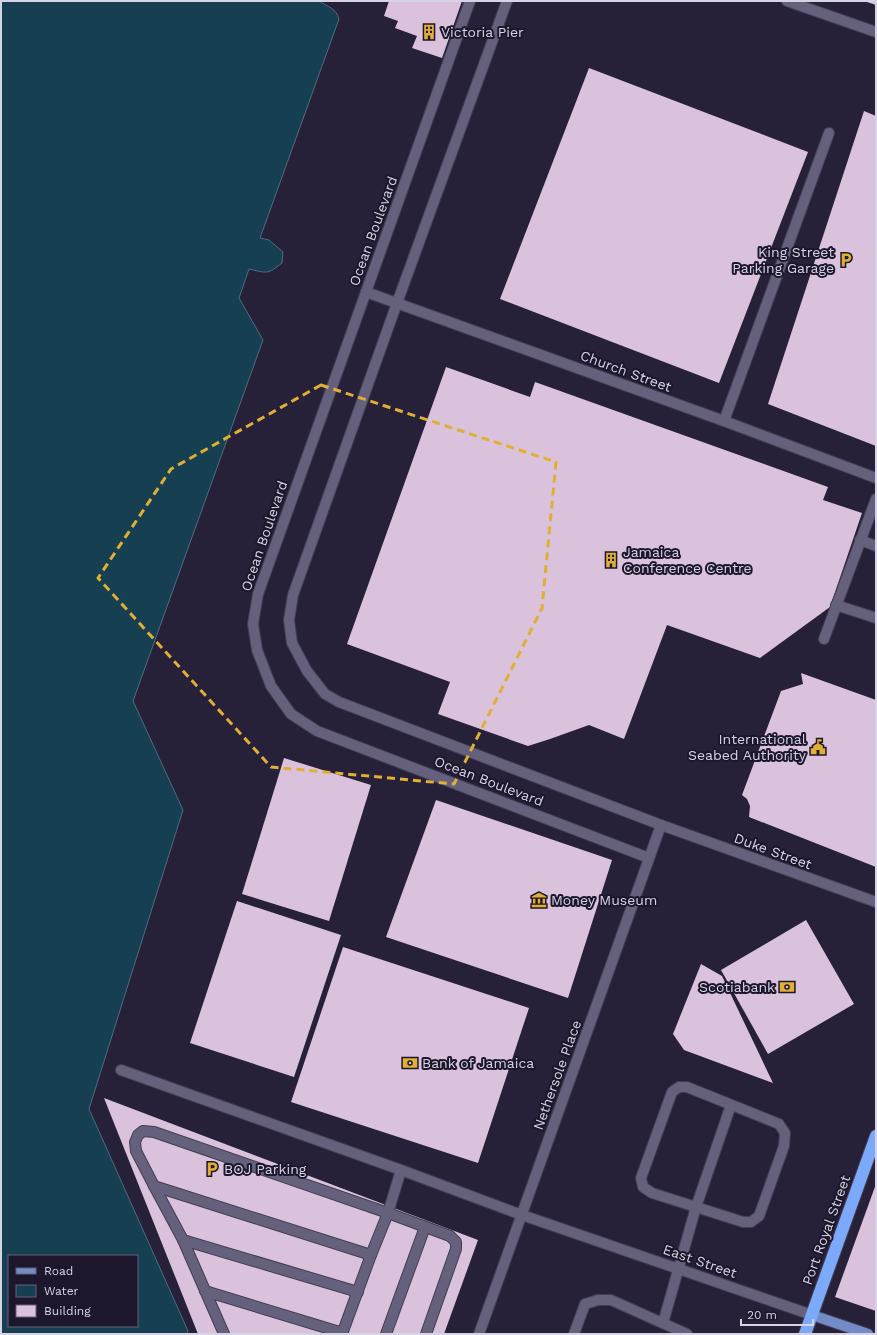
<svg xmlns="http://www.w3.org/2000/svg" width="877" height="1335" font-family="'Work Sans',sans-serif">
<style>
.water{fill:#163f52;stroke:#506c7e;fill-rule:evenodd}
.building{fill:#dac2dd}
.lines{fill:none;stroke-linecap:round;stroke-linejoin:round}
.minor-casing{stroke:#433f52;stroke-width:12}
.major-casing{stroke:#433f52;stroke-width:12}
.highway-casing{stroke:#433f52;stroke-width:14}
.minor{stroke:#65607c;stroke-width:10}
.major{stroke:#738cc8;stroke-width:10}
.highway{stroke:#7da9fb;stroke-width:12}
.marked{fill:none;stroke:#e1af34;stroke-width:3;stroke-dasharray:8 5;stroke-linejoin:round}
.labels{text-anchor:middle;dominant-baseline:central;stroke-width:4;stroke-linejoin:round;paint-order:stroke}
.poi-label{font-size:14px;fill:#d6d4e4;stroke:#1d172e;text-anchor:start}
.street-label{font-size:14px;fill:#d6d4e4;stroke:#1d172e}
</style>
<rect width="100%" height="100%" fill="#262139"/>
<path class="water" d="M1,1H319C328,7 336,8 339,19L260,238L269,240L283,252L282,263C267,275 267,273 249,269L239,298L263,340L133,701L183,810L89,1109L188,1331L187,1334H1ZM9,1256H137V1326H9Z"/>
<g class="building">
<path d="M389,1H462L442,58L412,48L417,36L395,28L398,21L384,16Z"/>
<path d="M864,1H876V5Z"/>
<path d="M589,68L808,152L719,383L500,299Z"/>
<path d="M864,111L876,116V446L768,404Z"/>
<path d="M446,367L530,397L535,382L828,487L823,500L862,513L830,607L760,658L667,625L624,739L589,725L550,739L528,746L438,714L450,682L347,644Z"/>
<path d="M801,673L876,700V867L749,817L750,806L747,799L742,795L781,691L803,684Z"/>
<path d="M284,758L371,785L329,921L242,894Z"/>
<path d="M436,800L612,860L568,998L386,937Z"/>
<path d="M237,901L341,935L294,1077L190,1043Z"/>
<path d="M806,920L854,1004L768,1054L721,970Z"/>
<path d="M343,947L529,1008L478,1163L291,1102Z"/>
<path d="M701,964L722,976L773,1083L684,1050L673,1034Z"/>
<path d="M104,1098L478,1240L444,1334H198Z"/>
<path d="M876,1184V1311L835,1297Z"/>
</g>
<g class="lines">
<g class="minor-casing">
<g id="minor">
<path d="M470,1L258,594L253,624L257,650L271,686L291,714L317,731L649,858"/>
<path d="M507,1L397,303L293,595L289,620L292,643L307,671L325,694L339,702L661,825L876,902"/>
<path d="M787,1L876,32"/>
<path d="M366,292L724,421L876,478"/>
<path d="M724,421L829,133"/>
<path d="M860,540L876,546"/>
<path d="M836,605L876,618"/>
<path d="M824,639L876,499"/>
<path d="M121,1070L401,1170L522,1215L812,1315"/>
<path d="M679,1087H687L779,1124L785,1133L784,1146L759,1216L751,1222H743L652,1193L643,1187L641,1178L672,1092Z"/>
<path d="M154,1186L371,1255"/>
<path d="M183,1240L358,1292"/>
<path d="M205,1291L343,1333"/>
<path d="M663,1323L696,1207L731,1105"/>
<path d="M224,1334L183,1240L154,1186L136,1151L135,1142L138,1135L143,1131L154,1132L388,1213L450,1236L456,1242V1249L426,1334"/>
<path d="M342,1334L371,1255L388,1213L401,1170"/>
<path d="M386,1334L425,1227"/>
<path d="M479,1334L661,825"/>
<path d="M574,1334L585,1304L598,1300H611L687,1334"/>
</g>
</g>
<g class="major-casing">
<path id="major" d="M812,1315L868,1334"/>
</g>
<g class="highway-casing">
<path id="highway" d="M805,1334L876,1136"/>
</g>
<use href="#minor" class="minor"/>
<use href="#major" class="major"/>
<use href="#highway" class="highway"/>
</g>
<path class="marked" d="M321,385L556,462L542,608L454,784L271,767L98,578L171,469Z"/>
<defs>
<g id="building-bare" transform="scale(1.2)"><path d="M-4-6H4V6H1V3H-1V6H-4ZM-2.5-4.3h1.7v1.8h-1.7ZM.8-4.3h1.7v1.8H.8ZM-2.5-1h1.7V.8h-1.7ZM.8-1h1.7V.8H.8Z" fill="#e1af34" stroke="#1d172e" stroke-width="2.5" paint-order="stroke"/></g>
<g id="parking-bare" transform="scale(1.2)"><path d="M-3.5-5.5H1a3.5 3.5 0 0 1 0 7H-1V5.5H-3.5ZM-1-3.4V-.6H.8a1.4 1.4 0 0 0 0-2.8Z" fill="#e1af34" stroke="#1d172e" stroke-width="2.5" paint-order="stroke"/></g>
<g id="civic-bare" transform="scale(1.2)"><path d="M-.6-6.5H3V-4.5H.6V-3L4-1V1h2V6H-6V1h2V-1L-.6-3ZM-1.2 2.5V6h2.4V2.5Z" fill="#e1af34" stroke="#1d172e" stroke-width="2.5" paint-order="stroke"/></g>
<g id="museum-bare" transform="scale(1.2)"><path d="M0-6L6-3V-2H-6V-3ZM-5-1h2V3h-2ZM-1-1h2V3h-2ZM3-1h2V3H3ZM-6 4H6V6H-6Z" fill="#e1af34" stroke="#1d172e" stroke-width="2.5" paint-order="stroke"/></g>
<g id="bank-bare" transform="scale(1.2)"><path d="M-6-4H6V4H-6ZM0-2.3a2.3 2.3 0 1 0 0 4.6a2.3 2.3 0 1 0 0-4.6Z" fill="#e1af34" stroke="#1d172e" stroke-width="2.5" paint-order="stroke"/></g>
</defs>
<g fill-rule="evenodd">
<use href="#building-bare" x="429" y="32"/>
<use href="#parking-bare" x="846" y="260"/>
<use href="#building-bare" x="611" y="560"/>
<use href="#civic-bare" x="818" y="747"/>
<use href="#museum-bare" x="539" y="900"/>
<use href="#bank-bare" x="787" y="987"/>
<use href="#bank-bare" x="410" y="1063"/>
<use href="#parking-bare" x="212" y="1169"/>
</g>
<g class="labels">
<g class="poi-label">
<text x="441" y="32">Victoria Pier</text>
<text x="834" y="252" text-anchor="end">King Street<tspan x="834" dy="16">Parking Garage</tspan></text>
<text x="623" y="552">Jamaica<tspan x="623" dy="16">Conference Centre</tspan></text>
<text x="806" y="739" text-anchor="end">International<tspan x="806" dy="16">Seabed Authority</tspan></text>
<text x="551" y="900">Money Museum</text>
<text x="775" y="987" text-anchor="end">Scotiabank</text>
<text x="422" y="1063">Bank of Jamaica</text>
<text x="224" y="1169">BOJ Parking</text>
</g>
<g class="street-label">
<text transform="translate(373 231) rotate(-70)">Ocean Boulevard</text>
<text transform="translate(626 371) rotate(20)">Church Street</text>
<text transform="translate(264 536) rotate(-71)">Ocean Boulevard</text>
<text transform="translate(489 781) rotate(21)">Ocean Boulevard</text>
<text transform="translate(773 851) rotate(20)">Duke Street</text>
<text transform="translate(557 1075) rotate(-70)">Nethersole Place</text>
<text transform="translate(826 1230) rotate(-70)">Port Royal Street</text>
<text transform="translate(700 1261) rotate(19)">East Street</text>
</g>
</g>
<rect width="877" height="1335" fill="none" stroke="#d6d4e4" stroke-width="4"/>
<rect x="8" y="1255" width="130" height="72" fill="#1d172e" stroke="#676377"/>
<rect x="16" y="1268" width="20" height="6" fill="#738cc8" stroke="#676377"/>
<text x="44" y="1275" font-size="12" fill="#d6d4e4">Road</text>
<rect x="16" y="1285" width="20" height="12" fill="#163f52" stroke="#676377"/>
<text x="44" y="1295" font-size="12" fill="#d6d4e4">Water</text>
<rect x="16" y="1305" width="20" height="12" fill="#dac2dd" stroke="#676377"/>
<text x="44" y="1315" font-size="12" fill="#d6d4e4">Building</text>
<path d="M741 1319v6h72v-6" fill="none" stroke="#d6d4e4" stroke-width="2"/>
<text x="747" y="1319" font-size="12" fill="#d6d4e4" stroke="#1d172e" stroke-width="3" paint-order="stroke">20 m</text>
</svg>
